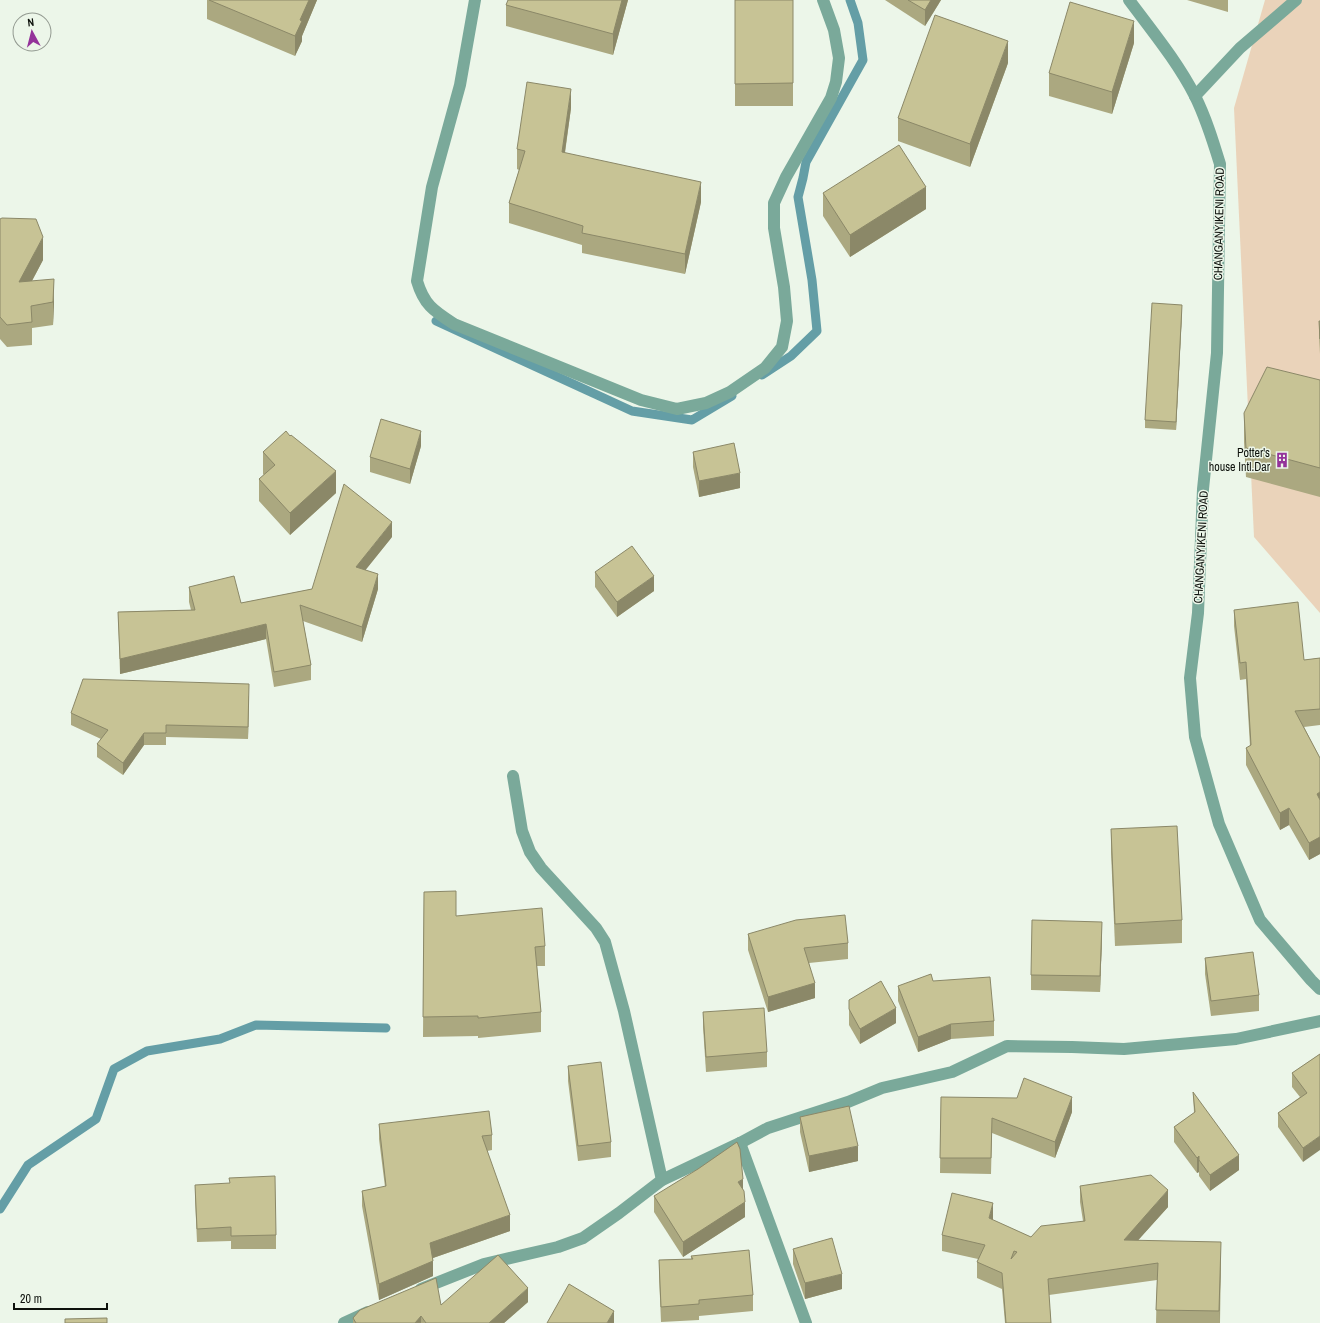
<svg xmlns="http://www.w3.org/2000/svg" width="1320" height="1323" font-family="'Archivo Narrow',sans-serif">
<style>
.green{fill:#ead3ba}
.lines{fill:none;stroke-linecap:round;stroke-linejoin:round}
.stream{stroke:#649ea6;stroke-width:9}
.street{stroke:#7aa99a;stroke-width:12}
.wall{fill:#aba880}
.shaded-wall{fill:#8b8868}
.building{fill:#c7c395;stroke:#8b8868;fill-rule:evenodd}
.labels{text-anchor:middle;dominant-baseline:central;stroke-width:3;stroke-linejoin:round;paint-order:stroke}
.street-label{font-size:12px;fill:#0d110c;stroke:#ecf6e9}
.poi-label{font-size:12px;fill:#0d110c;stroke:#ecf6e9;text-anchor:end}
</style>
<rect width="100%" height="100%" fill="#ecf6e9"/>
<path class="green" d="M1265,0H1320V613L1254,537L1234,108Z"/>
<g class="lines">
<g class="stream">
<path d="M436,321L632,411L692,420L732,396"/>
<path d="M762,375L791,356L817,331L812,280L798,197L803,178L806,162L863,60L858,23L850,0"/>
<path d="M0,1209L28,1165L96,1119L114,1069L147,1051L220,1039L256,1025L386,1028"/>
</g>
<g class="street">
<path d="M475,0L460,85L432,187L417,281C424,305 434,311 454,324L641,400L677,409L706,403L730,392L765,368L782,347L787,321L784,287L774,228V203L786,177L831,98L836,82L839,58L834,30L823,0"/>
<path d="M1129,0C1152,31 1177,61 1195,96C1206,118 1213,141 1220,164L1217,353L1203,489L1198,613L1190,678L1195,737L1219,824L1260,920L1311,980L1320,989"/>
<path d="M1195,96L1240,48L1296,0"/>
<path d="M513,776L522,831L530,852L541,868L596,928L605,942L624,1011L662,1180"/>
<path d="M740,1143L806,1323"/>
<path d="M421,1289L484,1264L558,1247L583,1238L619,1213L662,1180L740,1143L768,1128L848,1102L882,1088L952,1072L1007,1046L1072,1047L1124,1049L1236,1039L1320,1021"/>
<path d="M344,1323L368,1312"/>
</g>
</g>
<g class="wall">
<path d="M207,0H317L302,36V41L295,56L207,19Z"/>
<path d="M628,0L613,55L506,26V5Z"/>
<rect x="735" y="0" width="58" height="106"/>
<path d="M885,0H941L925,26Z"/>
<path d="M1187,0H1228V12Z"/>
<path d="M1134,43L1112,114L1049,96V73Z"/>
<path d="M1008,63L970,167L898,141V118Z"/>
<path d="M571,108L565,153L701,202L685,274L582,253V245L509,223V203L519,170L517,169V149Z"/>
<path d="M823,193L926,209L850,257L823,216Z"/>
<path d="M0,219L43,260L32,281L54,302L53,325L32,328V345L7,347L0,339Z"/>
<path d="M1182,312L1176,430L1145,428V420Z"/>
<path d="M1319,321H1320V354L1319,336Z"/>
<path d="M1320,380V497L1246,477L1244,442V413Z"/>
<path d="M421,446L410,484L370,472V457Z"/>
<path d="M263,452L336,493L290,535L259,501V479L264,475L263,474Z"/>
<path d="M693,452L740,488L699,497L693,467Z"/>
<path d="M392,537L365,570L378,589L362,642L303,621L311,665V680L274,687L266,639L120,674L118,612L191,610L189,602V587L241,603L312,589Z"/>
<path d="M595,572L654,591L617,617L595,587Z"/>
<path d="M1234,610L1304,660L1320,658V725L1304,727L1320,758V854L1309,860L1289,825L1280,830L1246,765V748L1250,746L1246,679L1240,680L1234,626Z"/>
<path d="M249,696L248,739L166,737V745H144L123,775L97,757V744L101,739L71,725V713Z"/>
<path d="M1111,829L1182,920V943L1115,946L1111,852Z"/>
<path d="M424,892L456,916L545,946V966H537L541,1012V1032L478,1038V1036L423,1037Z"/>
<path d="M748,934L848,943V959L809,963L815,998L768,1012L748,950Z"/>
<path d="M1102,937L1100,992L1031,990V975Z"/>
<path d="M1205,958L1259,995V1011L1211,1016L1205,974Z"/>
<path d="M933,981L994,1021V1036L951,1039L918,1052L898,1001V986Z"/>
<path d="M849,1000L896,1023L860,1044L849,1025Z"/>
<path d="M703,1012L767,1052V1067L706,1072L703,1027Z"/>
<path d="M1320,1054L1303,1162L1278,1127V1113L1300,1097L1292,1087V1073Z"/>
<path d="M568,1066L611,1142V1157L578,1161L568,1081Z"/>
<path d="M1193,1092L1239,1170L1210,1191L1199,1176V1172L1197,1173L1174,1142V1127L1194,1113Z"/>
<path d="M941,1097L1072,1112L1055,1158L992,1133L991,1174L940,1173Z"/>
<path d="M800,1117L858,1161L809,1172L800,1132Z"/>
<path d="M379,1124L492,1135V1150L487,1151L510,1231L433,1258V1276L379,1300L362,1206V1191L385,1187L379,1139Z"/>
<path d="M195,1185L276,1235V1249H231V1241L197,1242L195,1198Z"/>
<path d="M1080,1186L1168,1207L1138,1240L1221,1258L1220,1323H1156L1157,1280L1049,1295L1051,1323H1005L1002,1289L977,1278V1262L978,1259L942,1251V1235L993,1219L992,1220L1031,1237L1083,1221L1080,1202Z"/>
<path d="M743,1189L745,1217L683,1257L654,1212V1196Z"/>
<path d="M793,1249L842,1289L805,1299L793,1264Z"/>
<path d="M691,1256L753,1295V1311L699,1316V1320L661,1322L659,1275V1260L691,1259Z"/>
<path d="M528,1302L504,1323H353V1318L441,1305Z"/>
</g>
<g class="shaded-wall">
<path d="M309,0H317L302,36V41L295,56V36L300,20Z"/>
<path d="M622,0H628L613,55V34Z"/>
<path d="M931,0H941L925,26V10Z"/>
<path d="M1134,21V43L1112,114V92Z"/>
<path d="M1008,41V63L970,167V144Z"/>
<path d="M571,89V108L562,172V152Z"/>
<path d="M701,182V202L685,274V254Z"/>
<path d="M926,187V209L850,257V235Z"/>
<path d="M43,237V260L19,305V282Z"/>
<path d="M54,279V302L53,325V302Z"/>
<path d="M1182,305V312L1176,430V422Z"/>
<path d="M421,431V446L410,484V469Z"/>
<path d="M336,471V493L290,535V513Z"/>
<path d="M740,473V488L699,497V481Z"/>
<path d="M392,522V537L356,582V567Z"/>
<path d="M378,574V589L362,642V627Z"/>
<path d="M654,576V591L617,617V602Z"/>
<path d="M266,624V639L120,674V659Z"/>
<path d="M249,684V696L248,739V727Z"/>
<path d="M144,733V745L123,775V763Z"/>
<path d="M1320,792V809L1317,794Z"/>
<path d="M1289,808V825L1280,830V813Z"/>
<path d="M1320,837V854L1309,860V843Z"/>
<path d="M1102,922V937L1100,992V976Z"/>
<path d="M815,983V998L768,1012V997Z"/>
<path d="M896,1008V1023L860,1044V1029Z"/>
<path d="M951,1024V1039L918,1052V1037Z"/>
<path d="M1072,1097V1112L1055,1158V1142Z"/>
<path d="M1320,1136V1150L1303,1162V1148Z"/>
<path d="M858,1146V1161L809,1172V1156Z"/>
<path d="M1239,1155V1170L1210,1191V1175Z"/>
<path d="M1199,1156V1172L1197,1173V1158Z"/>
<path d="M743,1179V1194L738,1182Z"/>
<path d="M1168,1190V1207L1124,1256V1240Z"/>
<path d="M745,1202V1217L683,1257V1242Z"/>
<path d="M993,1203V1219L989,1235V1218Z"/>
<path d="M510,1215V1231L430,1259V1243Z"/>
<path d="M1221,1242V1258L1219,1323V1311Z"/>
<path d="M433,1261V1276L379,1300V1284Z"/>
<path d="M842,1274V1289L805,1299V1283Z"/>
<path d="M528,1288V1302L504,1323H489Z"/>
<path d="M614,1311V1323H607Z"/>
<path d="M421,1316V1323H415Z"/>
</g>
<g class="building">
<path d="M209,0H309L300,20L302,21L295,36Z"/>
<path d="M508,0H622L613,34L506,5Z"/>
<path d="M735,0H793V83L735,84Z"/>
<path d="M908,0H931L925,10Z"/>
<path d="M1070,2L1134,21L1112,92L1049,73Z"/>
<path d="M935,15L1008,41L970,144L898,118Z"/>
<path d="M527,82L571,89L562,152L701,182L685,254L582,233L583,226L509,203L525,151L517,149Z"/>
<path d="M899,145L926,187L850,235L823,193Z"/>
<path d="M2,218L36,219L43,237L19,282L54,279L53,302L31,306L32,322L7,325L0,317V219Z"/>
<path d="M1152,303L1182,305L1176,422L1145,420Z"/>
<path d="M1319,321H1320V339Z"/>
<path d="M1267,367L1320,380V468L1246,448L1244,413Z"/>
<path d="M381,419L421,431L410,469L370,457Z"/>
<path d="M286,431L290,436L291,435L336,471L290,513L259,479L275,465L263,452Z"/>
<path d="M734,443L740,473L699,481L693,452Z"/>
<path d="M344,484L392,522L356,567L378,574L362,627L300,605L311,665L274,672L266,624L120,659L118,612L195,610L189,587L234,576L241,603L312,589Z"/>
<path d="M632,546L654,576L617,602L595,572Z"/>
<path d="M1298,602L1304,660L1320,658V709L1295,711L1320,758V792L1317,794L1320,800V837L1309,843L1289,808L1280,813L1246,748L1251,745L1246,662L1240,663L1234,610Z"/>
<path d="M83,679L249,684L248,727L166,725V733H144L123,763L97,744L108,730L71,713Z"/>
<path d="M1177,826L1182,920L1115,924L1111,829Z"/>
<path d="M456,891V916L542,908L545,946L535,947L541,1012L478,1018V1016L423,1017L424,892Z"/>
<path d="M845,915L848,943L804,948L815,983L768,997L748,934L796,920Z"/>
<path d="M1032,920L1102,922L1100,976L1031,975Z"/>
<path d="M1253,952L1259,995L1211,1001L1205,958Z"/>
<path d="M931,974L933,981L990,977L994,1021L951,1024L918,1037L898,986Z"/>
<path d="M881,981L896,1008L860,1029L849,1009V1000Z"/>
<path d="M764,1008L767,1052L706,1057L703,1012Z"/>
<path d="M1320,1054V1136L1303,1148L1278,1113L1307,1093L1292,1073Z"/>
<path d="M601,1062L611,1142L578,1146L568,1066Z"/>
<path d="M1024,1078L1072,1097L1055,1142L992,1118L991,1158H940L941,1097L1017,1098Z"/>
<path d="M1193,1092L1239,1155L1210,1175L1199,1160V1156L1197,1158L1174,1127L1195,1112Z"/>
<path d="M849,1106L858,1146L809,1156L800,1117Z"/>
<path d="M489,1111L492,1135L482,1136L510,1215L430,1243L433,1261L379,1284L362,1191L386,1186L379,1124Z"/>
<path d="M737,1142L740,1149L743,1179L738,1182L744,1191L745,1202L683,1242L654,1196L698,1169Z"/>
<path d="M1151,1175L1168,1190L1124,1240L1221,1242L1219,1311L1156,1310L1158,1263L1048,1279L1051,1323H1006L1002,1273L977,1262L985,1245L942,1235L952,1193L993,1203L989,1218L1031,1237L1041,1226L1085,1221L1080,1186ZM1014,1251L1017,1252L1011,1259Z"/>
<path d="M275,1176L276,1235L231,1236V1227L197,1229L195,1185L230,1183L229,1178Z"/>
<path d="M832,1238L842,1274L805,1283L793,1249Z"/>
<path d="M749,1250L753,1295L699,1300V1304L661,1307L659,1260L693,1259L691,1256Z"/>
<path d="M498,1255L528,1288L489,1323H426L421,1316L415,1323H356L353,1318L360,1310L436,1278L441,1305Z"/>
<path d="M569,1284L614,1311L607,1323H547Z"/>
<path d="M107,1318V1323H65V1319Z"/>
</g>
<defs>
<g id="building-bare" transform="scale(1.2)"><path d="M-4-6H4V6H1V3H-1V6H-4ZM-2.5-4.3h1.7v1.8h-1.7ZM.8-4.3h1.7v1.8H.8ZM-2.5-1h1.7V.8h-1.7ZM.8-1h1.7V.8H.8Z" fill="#94339a" stroke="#ecf6e9" stroke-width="2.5" paint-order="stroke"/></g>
</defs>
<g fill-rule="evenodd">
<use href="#building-bare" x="1282" y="460"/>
</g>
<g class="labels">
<g class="street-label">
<text transform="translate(1219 224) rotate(-89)">CHANGANYIKENI ROAD</text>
<text transform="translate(1201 547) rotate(-87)">CHANGANYIKENI ROAD</text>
</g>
<g class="poi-label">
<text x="1270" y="453">Potter's<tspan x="1270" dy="14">house Intl.Dar</tspan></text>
</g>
</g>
<g transform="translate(32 32) rotate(353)"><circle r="19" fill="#ecf6e9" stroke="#939a91"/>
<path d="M0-3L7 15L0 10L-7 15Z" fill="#94339a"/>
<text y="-6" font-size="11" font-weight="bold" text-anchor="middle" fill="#0d110c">N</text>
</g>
<path d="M14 1303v6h93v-6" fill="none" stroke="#0d110c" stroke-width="2"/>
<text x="20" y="1303" font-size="12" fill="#0d110c" stroke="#ecf6e9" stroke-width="3" paint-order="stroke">20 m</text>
</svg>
